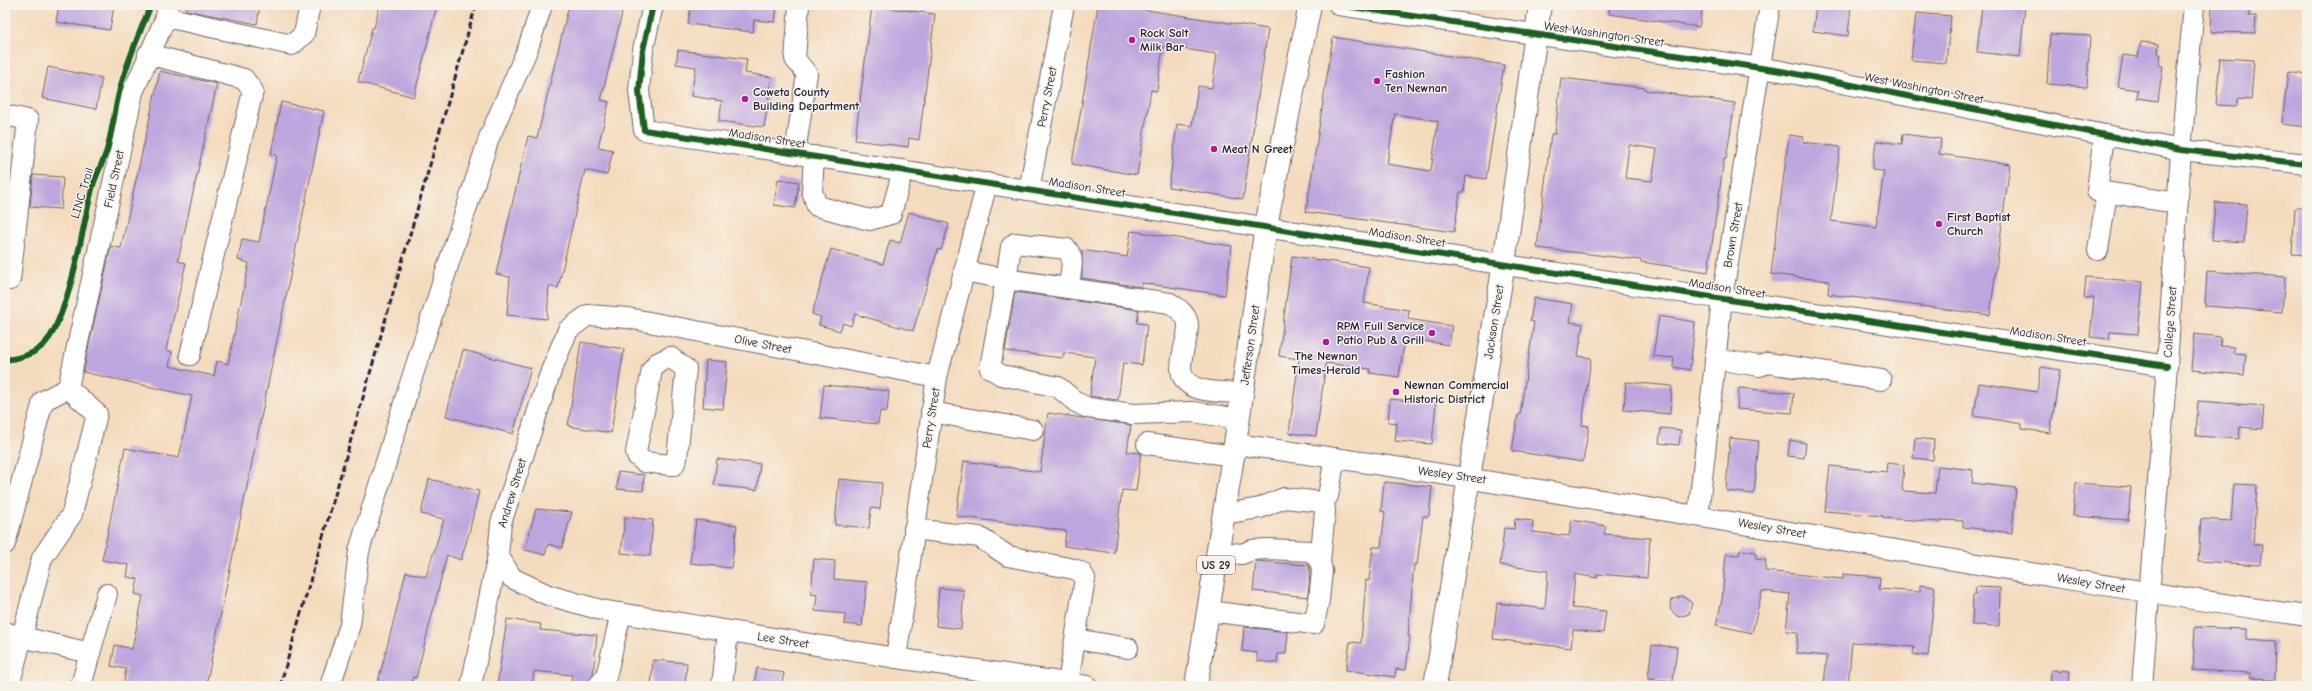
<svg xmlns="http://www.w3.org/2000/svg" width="2312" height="691" font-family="'Comic Neue',sans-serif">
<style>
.building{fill:#bda6de;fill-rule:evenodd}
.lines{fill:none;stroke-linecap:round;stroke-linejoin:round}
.minor-casing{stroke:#6c6369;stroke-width:22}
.major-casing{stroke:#6c6369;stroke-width:24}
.minor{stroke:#fff;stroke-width:20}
.major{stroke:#fff;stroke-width:22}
.rail{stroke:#22223b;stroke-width:3;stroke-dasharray:6 3;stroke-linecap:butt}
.cycleway-casing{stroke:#f7f3e8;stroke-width:8}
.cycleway{stroke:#1b5e20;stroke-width:6}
.poi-dot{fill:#b5179e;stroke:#f7f3e8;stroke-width:1.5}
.labels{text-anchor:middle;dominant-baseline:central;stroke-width:3;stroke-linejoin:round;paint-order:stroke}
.shield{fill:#f7f3e8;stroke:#62616f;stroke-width:1}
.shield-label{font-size:11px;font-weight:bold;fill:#22223b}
.poi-label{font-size:12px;font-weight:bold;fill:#22223b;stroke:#f7f3e8;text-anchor:start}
.street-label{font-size:12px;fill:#22223b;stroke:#f7f3e8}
</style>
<rect width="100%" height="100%" fill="#f7f3e8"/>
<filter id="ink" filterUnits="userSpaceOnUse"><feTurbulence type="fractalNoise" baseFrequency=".025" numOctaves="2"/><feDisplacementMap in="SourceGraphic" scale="8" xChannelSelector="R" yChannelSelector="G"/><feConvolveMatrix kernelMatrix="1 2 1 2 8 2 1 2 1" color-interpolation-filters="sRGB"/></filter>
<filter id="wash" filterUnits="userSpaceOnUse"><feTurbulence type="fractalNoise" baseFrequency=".012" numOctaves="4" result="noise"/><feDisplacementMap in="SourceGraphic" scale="16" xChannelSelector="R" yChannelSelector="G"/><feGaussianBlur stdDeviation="0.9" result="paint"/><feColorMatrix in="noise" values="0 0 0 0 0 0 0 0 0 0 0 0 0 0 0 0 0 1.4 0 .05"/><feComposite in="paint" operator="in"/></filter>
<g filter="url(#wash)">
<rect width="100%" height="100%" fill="#f4dbbe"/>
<g id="blocks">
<g class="building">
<path d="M59,5H114L110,30L56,22Z"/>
<path d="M186,5H260L257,24L186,10Z"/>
<path d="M380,5H437L414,97L358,82L372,28H374Z"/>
<path d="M569,5H624L601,100L609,102L598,147L613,150L607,175L585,170L558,288L549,286L547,319L507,315L510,277L496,274L528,136L537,138Z"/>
<path d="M691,5H777L775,22L754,20L753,32L688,24Z"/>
<path d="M1098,5H1114L1268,29L1243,199L1169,187L1177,124L1192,126L1198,86L1212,88L1217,54L1163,46L1157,91L1151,90L1137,175L1072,164Z"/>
<path d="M1610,5H1703L1699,27L1609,14Z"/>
<path d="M1816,5H1851L1848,36L1813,31Z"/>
<path d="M1982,5H2025L2020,57L1977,52Z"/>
<path d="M2212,5H2250L2249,16H2256L2255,33L2211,32Z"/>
<path d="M872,6L935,14L919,140L909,138L908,147L855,140Z"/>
<path d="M1916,13L1951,16L1946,63L1911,60Z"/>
<path d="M2050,34L2090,36L2087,87L2047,84Z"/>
<path d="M1333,37L1504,65L1486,179L1466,176L1464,192H1460L1454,232L1306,212ZM1395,114L1438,121L1431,171L1387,164Z"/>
<path d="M2141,42L2159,44L2158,54H2161L2159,65L2163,66L2158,101L2137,98L2138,90L2118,87L2123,55L2138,57Z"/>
<path d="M678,50L747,59L745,73L772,77L764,127L719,121L722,101L691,96L696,67L676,64Z"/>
<path d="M2220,58L2254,60L2251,100L2238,99L2237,106L2216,105Z"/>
<path d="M48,67L102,78L96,109L42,98Z"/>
<path d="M160,71L217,84L178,261L186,263L166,350L172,352L169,366L214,376L217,361L228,364L249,263L238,260L242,239L259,242L277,155L271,154L281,102L324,111L206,686H123L126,669L111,666L115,645L132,649L143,596L135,594L138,579L127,577L129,565L102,560L125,448L179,458L192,396L83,372L111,246L121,248Z"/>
<path d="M2288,72L2307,75V127L2282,124Z"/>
<path d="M1561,78L1645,88V90L1735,103L1726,159H1724L1708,272L1641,262V260L1537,248L1551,134H1555ZM1629,145L1657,149L1652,181L1625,178Z"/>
<path d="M1903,134L1941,139L1939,154L2010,164L1990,315L1828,294L1829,281L1771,274L1789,135L1804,137L1803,142L1840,147L1831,221L1876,227L1884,171L1872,170L1876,141L1902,144Z"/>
<path d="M33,175L63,177L61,209L30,207Z"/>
<path d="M778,179L799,182L795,208L774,205Z"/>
<path d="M2215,202L2247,204L2244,242L2212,240Z"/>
<path d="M2295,208H2307V255L2292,254Z"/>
<path d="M909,212L949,224L941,250L938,249L913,331L855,314L851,326L843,323L840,331L819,325L821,317L812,314L831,249L883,264L890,240L900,243Z"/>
<path d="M1131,231L1232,246L1225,295L1142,283V287L1082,278V250L1127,257Z"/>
<path d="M1292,256L1369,267L1364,303L1409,310L1408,319L1452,326L1449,345L1405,338L1399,377L1370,373V369L1326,363L1316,436L1289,433L1299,359L1279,356Z"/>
<path d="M2207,271L2285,277L2282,312L2205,306Z"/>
<path d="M2086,277L2143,282L2138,334L2110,332L2109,339L2090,337L2094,298H2084Z"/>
<path d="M1015,292L1139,310L1137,323L1147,324L1142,365L1123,363L1118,400L1090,396L1095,357L1064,353L1063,358L1005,351Z"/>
<path d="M1534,298L1573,304L1570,322L1583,324L1578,356L1591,358L1582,425L1589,426L1583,462L1512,451L1518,415H1520L1534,322L1530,321Z"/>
<path d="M1659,316L1695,322L1690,370L1673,367L1674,358L1653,356Z"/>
<path d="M2194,334L2221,337L2220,346L2234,347L2233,353L2246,354L2244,375L2191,370Z"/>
<path d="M581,342L624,349L611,433L568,426Z"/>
<path d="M463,350L531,368L513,434L446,416Z"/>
<path d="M706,360L727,362L723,409L703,407Z"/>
<path d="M2041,367L2060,370L2050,433L2022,429V424L1974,416L1979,383L2037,392Z"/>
<path d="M1626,382L1672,386L1670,414L1624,410Z"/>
<path d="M824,385L889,391L887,412L880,411L878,424L820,418Z"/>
<path d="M1739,388L1794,393L1792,413L1737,409Z"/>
<path d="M1390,399L1436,403L1432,444L1395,441L1397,423L1388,422Z"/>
<path d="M2198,401L2264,406L2262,429L2240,427L2239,439L2196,436Z"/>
<path d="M1048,413L1131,425L1127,452L1141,453L1136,491L1122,490L1114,553L1064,546L1066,531L956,516L964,461L1040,472Z"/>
<path d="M1661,428L1681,430L1679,445L1659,443Z"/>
<path d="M1730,438L1759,441L1754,494L1726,491Z"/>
<path d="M1915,438L1934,440L1933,460L1913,458Z"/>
<path d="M1790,440L1806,443L1804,458L1788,456Z"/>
<path d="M717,459L760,464L757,490L714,485Z"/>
<path d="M1887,463L1904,465L1902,491L1935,493L1938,466L1973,470L1972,483L2016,488L2012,533L1963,527V521L1941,520V522L1883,518V516L1825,511L1830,466L1886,472Z"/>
<path d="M618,472L644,475L643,491L617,489Z"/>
<path d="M429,479L479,491L469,533L461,560L447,555L416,678L413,677L411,686H377L406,572L426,577L444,519L421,514Z"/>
<path d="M839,479L882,483L880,509L871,508L869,528L835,525Z"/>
<path d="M1384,482L1432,487L1429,516H1423L1417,565L1414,564L1408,636H1410L1406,670L1396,669L1395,677L1346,670L1350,642L1361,643L1366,580L1369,581L1373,547H1381L1385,512L1381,511Z"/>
<path d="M2076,483L2131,487L2128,520L2073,516Z"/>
<path d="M2234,484L2257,485L2253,545H2262L2260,565L2198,561L2201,519L2231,521Z"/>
<path d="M536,509L572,512L562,548L548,544L545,555L525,550Z"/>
<path d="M625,517L653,520L650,556L621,553Z"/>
<path d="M1515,519L1533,521L1532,532L1569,536L1572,520L1606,526L1604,534L1650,538L1647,578L1597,574V578L1575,574L1572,608L1606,611L1603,633L1573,630L1571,648L1493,639L1497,603L1545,609L1548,571L1500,565L1504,528L1514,529Z"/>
<path d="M696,520L737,525L731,568L690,563Z"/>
<path d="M1740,550L1756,552V559L1766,560L1765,571L1843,579V574L1880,577L1879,589L1920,592V585L1935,587L1928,656L1913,654L1914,647L1852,642L1848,686L1824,684L1827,656L1796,653L1798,632L1786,631L1790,594L1762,591L1752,633L1716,625L1722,600L1726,554L1739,555Z"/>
<path d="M814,559L835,561L834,579L867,582L862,626L844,624L845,614L815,611L817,595L811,594Z"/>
<path d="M1256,561L1308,565L1310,572L1308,597L1253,591Z"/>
<path d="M1976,587L2000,588L1999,626L1972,625L1973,595H1975Z"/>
<path d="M939,588L964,590L961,629L936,626Z"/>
<path d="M1682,596L1692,603L1689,614L1678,617L1670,609L1672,600Z"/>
<path d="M507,619L541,624L540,630L597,635L593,674L587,686L571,685L572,675L534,671L532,686H497Z"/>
<path d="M1244,627L1288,632L1286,654H1278L1277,663L1257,661V653L1242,651Z"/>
<path d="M2195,627L2246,629V639L2276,641L2275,679L2250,678V673L2193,670Z"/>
<path d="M1652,645L1677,647L1673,681L1648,679Z"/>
<path d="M653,660L687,663L685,686H651Z"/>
<path d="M757,668L784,673L781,686H754Z"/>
<path d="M2051,670L2070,671L2069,686H2050Z"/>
</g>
</g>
</g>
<g filter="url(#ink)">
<use href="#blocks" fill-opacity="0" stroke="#6c6369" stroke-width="1"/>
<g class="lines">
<g class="minor-casing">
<g id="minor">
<path d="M653,5L643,50L639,91L644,130L1743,302L2167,366"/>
<path d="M1339,5L1781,71L2181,150L2307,164"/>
<path d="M166,17L292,45L304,34L310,5"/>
<path d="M148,54L244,79L253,91L190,355"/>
<path d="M5,115L28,120L10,280"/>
<path d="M2104,135L2097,191L2178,203"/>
<path d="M795,153L807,74L795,59L799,5"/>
<path d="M814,156L812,191L817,206L870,220L891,214L903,170"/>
<path d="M1029,190L1064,5"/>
<path d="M2098,250L2107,193"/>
<path d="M964,271L1006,279L1011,247L1015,243L1067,249C1076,258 1070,276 1068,288"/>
<path d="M670,357L686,369L677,458L674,465H671L644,462L637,456L636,452L652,370L657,363Z"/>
<path d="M1715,359L1760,366L1768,363L1881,380"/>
<path d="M68,388L97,414L72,514L42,558L22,637L90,653L81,686"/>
<path d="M931,412L1033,430"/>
<path d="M1239,419L1193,412L1133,414L1088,408L1076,402L1058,387L1001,375L990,368L1006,279L1170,303C1176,307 1184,312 1187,320C1194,338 1162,379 1200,389C1213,393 1229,392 1243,393"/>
<path d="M1147,444L1234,456"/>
<path d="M1235,444C1594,492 1949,565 2307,616"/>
<path d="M1224,514L1260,508L1284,498L1322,502L1328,496L1335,458"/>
<path d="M1698,515L1722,299L1770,5"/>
<path d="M914,529L979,537L1008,556L1074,569L1081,572L1085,578L1068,683"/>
<path d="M5,544L43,401L68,388L133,92L166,17L168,5"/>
<path d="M1218,552L1242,554L1252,550L1267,549L1311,551L1320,561"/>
<path d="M498,555L512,578L548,595L601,610L896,658L1087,686"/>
<path d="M1208,611L1314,624L1319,600L1322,571L1320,561L1325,512L1324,500"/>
<path d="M5,632L22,637L9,686"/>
<path d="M1076,639L1128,648"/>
<path d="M90,653L107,594"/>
<path d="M896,658L937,377L987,183"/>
<path d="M330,686L350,625L359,551L408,390L489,138L528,48L542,5"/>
<path d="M471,686L498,555L501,523L551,371L568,330L588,315L628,318L937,377"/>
<path d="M598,686L606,677L621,613"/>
<path d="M722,686L728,631"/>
<path d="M2142,686L2167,366L2181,150L2194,5"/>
</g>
</g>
<g class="major-casing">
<g id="major">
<path d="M1196,686L1235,444L1266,226L1310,5"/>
<path d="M1435,686L1504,263L1540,5"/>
</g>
</g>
<use href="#minor" class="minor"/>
<use href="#major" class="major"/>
<path class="rail" d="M280,686L476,5"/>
<g class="cycleway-casing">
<g id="cycleway">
<path d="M653,5L643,50L639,91L644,130L1743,302L2167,366"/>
<path d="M1339,5L1781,71L2181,150L2307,164"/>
<path d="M5,360C27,357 43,352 54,330C74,289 81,234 92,189C95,176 103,163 107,150C113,128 115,106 121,85C129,57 140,31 151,5"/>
</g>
</g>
<use href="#cycleway" class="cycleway"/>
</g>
</g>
<g class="poi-dot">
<circle cx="1132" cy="40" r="4"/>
<circle cx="1377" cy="81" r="4"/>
<circle cx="745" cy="99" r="4"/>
<circle cx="1214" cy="149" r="4"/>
<circle cx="1939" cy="224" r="4"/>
<circle cx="1432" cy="333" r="4"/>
<circle cx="1326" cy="342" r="4"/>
<circle cx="1396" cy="392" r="4"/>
</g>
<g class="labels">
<rect class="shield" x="1197" y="556" width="38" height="18" rx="3"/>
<g class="shield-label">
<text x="1216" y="565">US 29</text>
</g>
<g class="poi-label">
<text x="1140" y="33">Rock Salt<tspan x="1140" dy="14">Milk Bar</tspan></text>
<text x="1385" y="74">Fashion<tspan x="1385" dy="14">Ten Newnan</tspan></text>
<text x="753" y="92">Coweta County<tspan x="753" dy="14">Building Department</tspan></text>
<text x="1222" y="149">Meat N Greet</text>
<text x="1947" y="217">First Baptist<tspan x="1947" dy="14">Church</tspan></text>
<text x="1424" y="326" text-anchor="end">RPM Full Service<tspan x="1424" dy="14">Patio Pub &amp; Grill</tspan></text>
<text x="1326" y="356" text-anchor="middle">The Newnan<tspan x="1326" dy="14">Times-Herald</tspan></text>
<text x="1404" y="385">Newnan Commercial<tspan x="1404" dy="14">Historic District</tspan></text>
</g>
<g class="street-label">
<text transform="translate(1604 34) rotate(8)">West Washington Street</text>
<text transform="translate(1924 88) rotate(11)">West Washington Street</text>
<text transform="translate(1047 97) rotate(-79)">Perry Street</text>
<text transform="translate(767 138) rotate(9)">Madison Street</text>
<text transform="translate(114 179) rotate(-78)">Field Street</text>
<text transform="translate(1087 187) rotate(9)">Madison Street</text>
<text transform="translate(82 193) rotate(-73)">LINC Trail</text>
<text transform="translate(1733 235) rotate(-80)">Brown Street</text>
<text transform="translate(1407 237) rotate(9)">Madison Street</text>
<text transform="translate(1727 288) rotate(9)">Madison Street</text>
<text transform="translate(1494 322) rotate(-81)">Jackson Street</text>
<text transform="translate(2170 322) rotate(-86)">College Street</text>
<text transform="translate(2048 336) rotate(9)">Madison Street</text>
<text transform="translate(763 344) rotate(11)">Olive Street</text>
<text transform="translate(1250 345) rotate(-82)">Jefferson Street</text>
<text transform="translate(931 418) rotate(-81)">Perry Street</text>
<text transform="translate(1452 475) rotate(8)">Wesley Street</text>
<text transform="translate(512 493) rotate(-73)">Andrew Street</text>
<text transform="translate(1772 528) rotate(10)">Wesley Street</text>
<text transform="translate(2091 583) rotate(10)">Wesley Street</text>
<text transform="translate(783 640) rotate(9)">Lee Street</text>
</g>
</g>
<rect width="2312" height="691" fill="none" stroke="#f7f3e8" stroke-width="20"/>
</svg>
